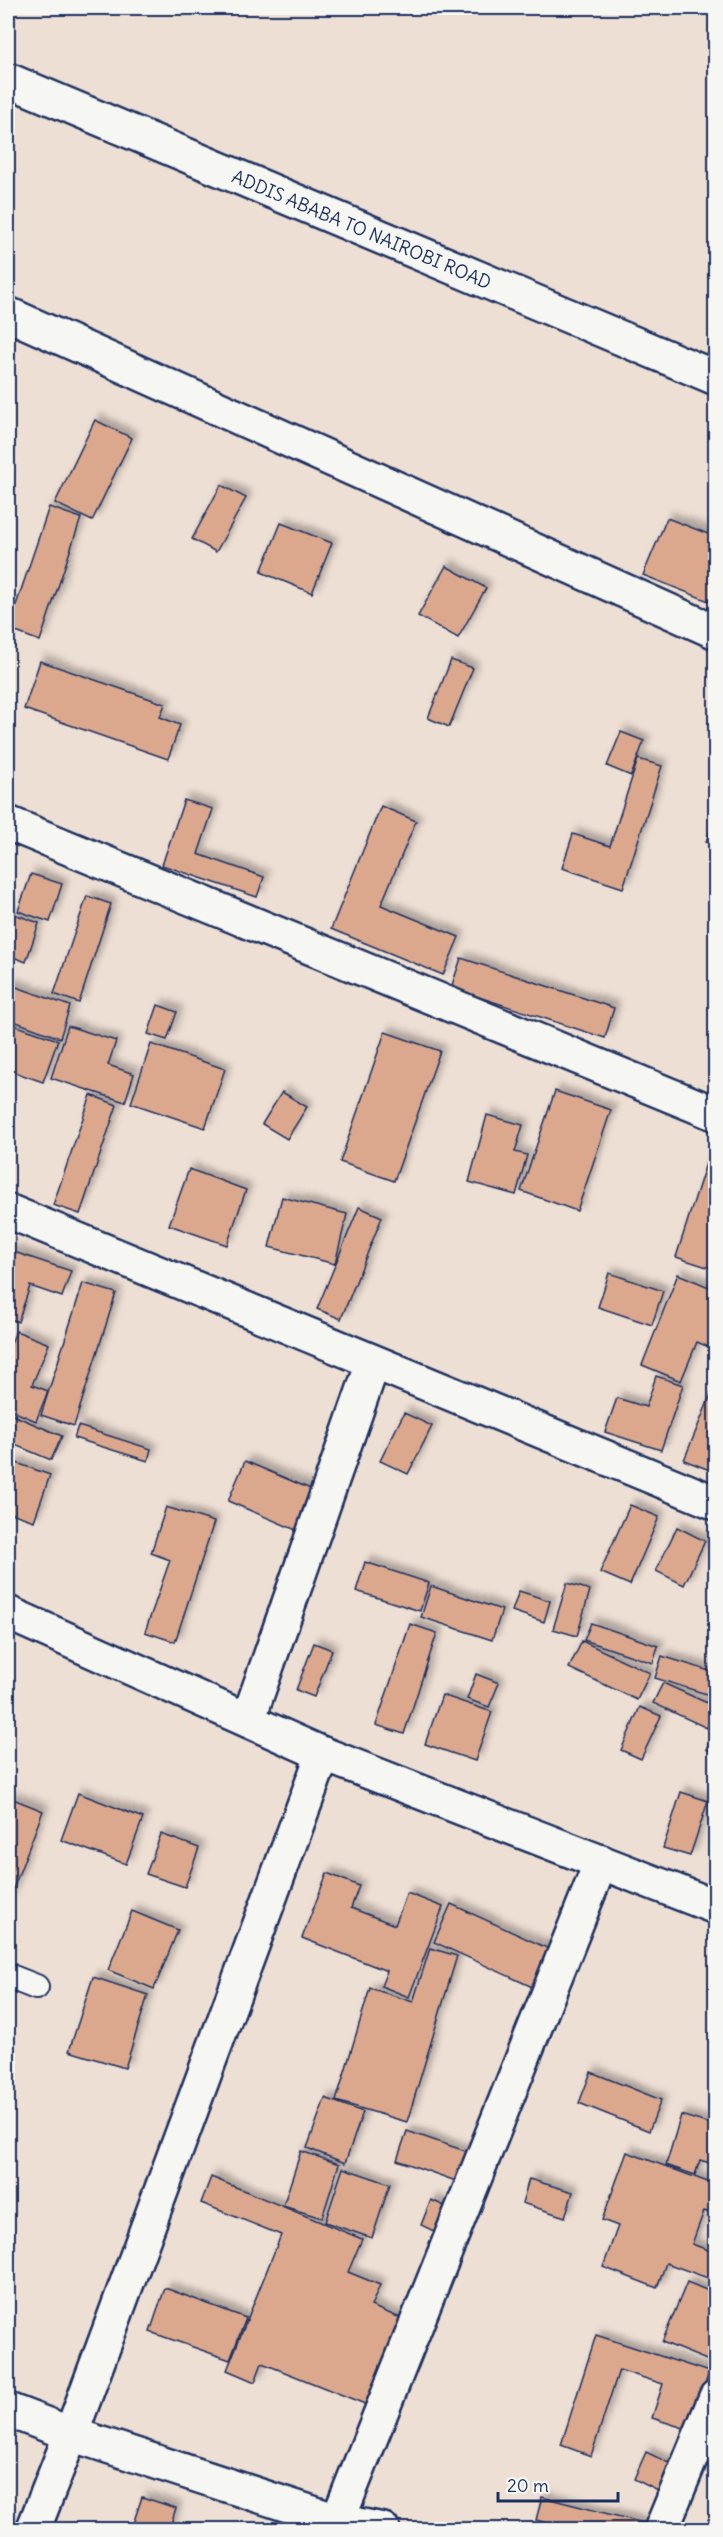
<svg xmlns="http://www.w3.org/2000/svg" width="723" height="2537" font-family="Delius,sans-serif">
<style>
.building{fill:#dba88e;stroke:#1b2f5e;stroke-width:1.5;filter:url(#shadow)}
.lines{fill:none;stroke-linecap:round;stroke-linejoin:round}
.service-casing{stroke:#1b2f5e;stroke-width:28}
.minor-casing{stroke:#1b2f5e;stroke-width:38}
.trunk-casing{stroke:#1b2f5e;stroke-width:38}
.service{stroke:#f6f6f2;stroke-width:24}
.minor{stroke:#f6f6f2;stroke-width:33}
.trunk{stroke:#f6f6f2;stroke-width:33}
.labels{text-anchor:middle;dominant-baseline:central;stroke-width:6;stroke-linejoin:round;paint-order:stroke}
.street-label{font-size:18px;fill:#1b2f5e;stroke:#f6f6f2}
</style>
<defs>
<filter id="shadow"><feDropShadow dx="5.5" dy="-5.5" stdDeviation="3" flood-color="#0004"/></filter>
</defs>
<rect width="100%" height="100%" fill="#eedfd4"/>
<filter id="ink" filterUnits="userSpaceOnUse"><feTurbulence type="fractalNoise" baseFrequency=".0167" numOctaves="2"/><feDisplacementMap in="SourceGraphic" scale="12" xChannelSelector="R" yChannelSelector="G"/><feConvolveMatrix kernelMatrix="1 2 1 2 8 2 1 2 1" color-interpolation-filters="sRGB"/></filter>
<g filter="url(#ink)">
<g class="building">
<path d="M95,420L132,438L92,521L55,503Z"/>
<path d="M221,485L246,498L216,552L192,539Z"/>
<path d="M49,507L81,518L40,641L8,629Z"/>
<path d="M667,518L716,537V604L643,575Z"/>
<path d="M281,523L332,543L312,593L261,572Z"/>
<path d="M446,566L486,588L458,638L418,616Z"/>
<path d="M451,660L473,668L449,727L428,718Z"/>
<path d="M40,661L165,704L160,717L180,725L168,759L24,709Z"/>
<path d="M621,732L644,741L631,776L607,766Z"/>
<path d="M638,759L662,766L623,888L562,868L573,834L610,846Z"/>
<path d="M184,800L213,809L198,854L264,877L257,897L162,865Z"/>
<path d="M381,806L416,821L381,905L459,937L443,975L331,929Z"/>
<path d="M716,814V845L706,842Z"/>
<path d="M31,874L62,884L50,922L18,911Z"/>
<path d="M87,896L111,904L79,1003L54,994Z"/>
<path d="M14,914L39,923L26,962L8,955V932Z"/>
<path d="M461,958L614,1008L605,1038L451,988Z"/>
<path d="M8,984L70,1006L60,1038L8,1019Z"/>
<path d="M158,1005L177,1012L167,1040L148,1034Z"/>
<path d="M8,1023L58,1040L43,1082L8,1070Z"/>
<path d="M68,1026L116,1041L108,1065L134,1074L125,1102L51,1078Z"/>
<path d="M385,1032L440,1051L394,1181L340,1162Z"/>
<path d="M151,1044L225,1069L205,1128L131,1103Z"/>
<path d="M555,1091L611,1110L577,1211L521,1191Z"/>
<path d="M282,1092L307,1107L287,1139L262,1124Z"/>
<path d="M91,1095L117,1105L80,1214L53,1205Z"/>
<path d="M487,1115L523,1125L515,1152L527,1155L516,1195L469,1182Z"/>
<path d="M709,1154L716,1156V1270L676,1257Z"/>
<path d="M189,1169L246,1190L227,1245L169,1225Z"/>
<path d="M282,1197L347,1214L335,1264L269,1247Z"/>
<path d="M359,1207L382,1217L341,1319L317,1309Z"/>
<path d="M8,1250L71,1271L62,1297L30,1286L18,1322L8,1318Z"/>
<path d="M609,1273L663,1291L652,1325L598,1307Z"/>
<path d="M678,1274L716,1290V1350L697,1342L681,1381L642,1365Z"/>
<path d="M83,1283L116,1293L74,1426L41,1415Z"/>
<path d="M16,1331L49,1344L32,1385L48,1391L36,1421L8,1409V1351Z"/>
<path d="M656,1376L683,1385L661,1450L605,1432L617,1398L646,1407Z"/>
<path d="M716,1382V1462L712,1471L684,1460Z"/>
<path d="M8,1413L62,1436L51,1460L8,1442Z"/>
<path d="M404,1413L432,1426L408,1474L380,1461Z"/>
<path d="M78,1426L151,1449L148,1461L74,1438Z"/>
<path d="M245,1461L320,1493L303,1533L228,1501Z"/>
<path d="M14,1462L50,1475L34,1521L8,1512V1481Z"/>
<path d="M630,1505L659,1517L630,1585L600,1572Z"/>
<path d="M166,1507L214,1522L175,1642L145,1632L170,1560L151,1553Z"/>
<path d="M677,1527L705,1541L684,1585L656,1571Z"/>
<path d="M365,1562L429,1583L420,1611L356,1591Z"/>
<path d="M567,1583L590,1590L577,1636L553,1629Z"/>
<path d="M431,1586L502,1610L492,1640L421,1617Z"/>
<path d="M519,1591L550,1601L544,1622L512,1611Z"/>
<path d="M591,1623L658,1646L653,1663L584,1640Z"/>
<path d="M410,1624L437,1633L404,1734L376,1725Z"/>
<path d="M582,1641L650,1673L637,1700L569,1668Z"/>
<path d="M314,1643L332,1650L314,1697L296,1690Z"/>
<path d="M662,1656L716,1673V1697L655,1678Z"/>
<path d="M476,1674L499,1683L489,1707L467,1699Z"/>
<path d="M663,1683L716,1707L707,1728L653,1703Z"/>
<path d="M442,1695L492,1712L475,1761L425,1744Z"/>
<path d="M640,1707L661,1716L641,1759L621,1750Z"/>
<path d="M716,1729V1753L706,1749Z"/>
<path d="M681,1792L708,1801L690,1856L663,1848Z"/>
<path d="M78,1793L143,1818L126,1864L61,1840Z"/>
<path d="M8,1797L43,1811L8,1902Z"/>
<path d="M161,1834L199,1848L185,1887L146,1874Z"/>
<path d="M327,1873L359,1886L351,1908L395,1925L407,1893L443,1907L409,1997L381,1986L387,1971L302,1938Z"/>
<path d="M451,1904L558,1953L541,1991L434,1942Z"/>
<path d="M132,1911L178,1930L154,1989L108,1970Z"/>
<path d="M430,1948L457,1956L407,2122L336,2101L370,1988L413,2002Z"/>
<path d="M93,1977L148,1995L125,2068L69,2051Z"/>
<path d="M591,2072L661,2100L649,2131L579,2103Z"/>
<path d="M325,2098L363,2112L345,2163L307,2148Z"/>
<path d="M681,2115L716,2126V2165L700,2160L695,2175L666,2165Z"/>
<path d="M407,2131L477,2155L467,2185L397,2160Z"/>
<path d="M301,2151L339,2164L322,2218L283,2206Z"/>
<path d="M627,2152L716,2185V2199L710,2213L704,2211L692,2244L716,2253V2281L666,2263L657,2288L603,2267L618,2226L602,2220Z"/>
<path d="M343,2168L390,2184L372,2238L325,2222Z"/>
<path d="M211,2177L362,2239L348,2272L380,2285L371,2306L410,2322L375,2408L262,2363L255,2382L227,2370L281,2235L201,2203Z"/>
<path d="M529,2179L573,2192L565,2217L522,2203Z"/>
<path d="M431,2200L454,2210L442,2235L421,2225Z"/>
<path d="M687,2282L716,2294V2345L709,2361L662,2342Z"/>
<path d="M165,2288L246,2318L230,2360L150,2332Z"/>
<path d="M596,2335L709,2372L690,2430L652,2418L663,2384L619,2370L591,2456L561,2445Z"/>
<path d="M646,2452L673,2465L660,2492L634,2479Z"/>
<path d="M142,2497L176,2508L169,2530H131Z"/>
<path d="M542,2497L648,2524L647,2530H573L536,2520Z"/>
</g>
<g class="lines">
<g class="service-casing">
<path id="service" d="M8,1976L36,1987"/>
</g>
<g class="minor-casing">
<g id="minor">
<path d="M8,314L716,632"/>
<path d="M8,823L716,1114"/>
<path d="M8,1211L716,1503"/>
<path d="M8,1613L323,1754L716,1907"/>
<path d="M248,1720L373,1363"/>
<path d="M8,2410L71,2434L337,2521L383,2530"/>
<path d="M33,2530L71,2434L323,1754"/>
<path d="M334,2530L601,1862"/>
<path d="M661,2530L716,2397"/>
</g>
</g>
<g class="trunk-casing">
<g id="trunk">
<path id="s1" d="M8,80L716,378"/>
</g>
</g>
<use href="#service" class="service"/>
<use href="#minor" class="minor"/>
<use href="#trunk" class="trunk"/>
</g>
</g>
<g class="labels">
<g class="street-label">
<text stroke="none"><textPath href="#s1" startOffset="384">ADDIS ABABA TO NAIROBI ROAD</textPath></text>
</g>
</g>
<rect width="723" height="2537" fill="none" stroke="#f6f6f2" stroke-width="30"/>
<rect x="15" y="15" width="693" height="2507" fill="none" stroke="#1b2f5e" stroke-width="2" filter="url(#ink)"/>
<path d="M498 2492v9h120v-9" fill="none" stroke="#1b2f5e" stroke-width="3"/>
<text x="507" y="2492" font-size="18" fill="#1b2f5e" stroke="#f6f6f2" stroke-width="4.5" paint-order="stroke">20 m</text>
</svg>
